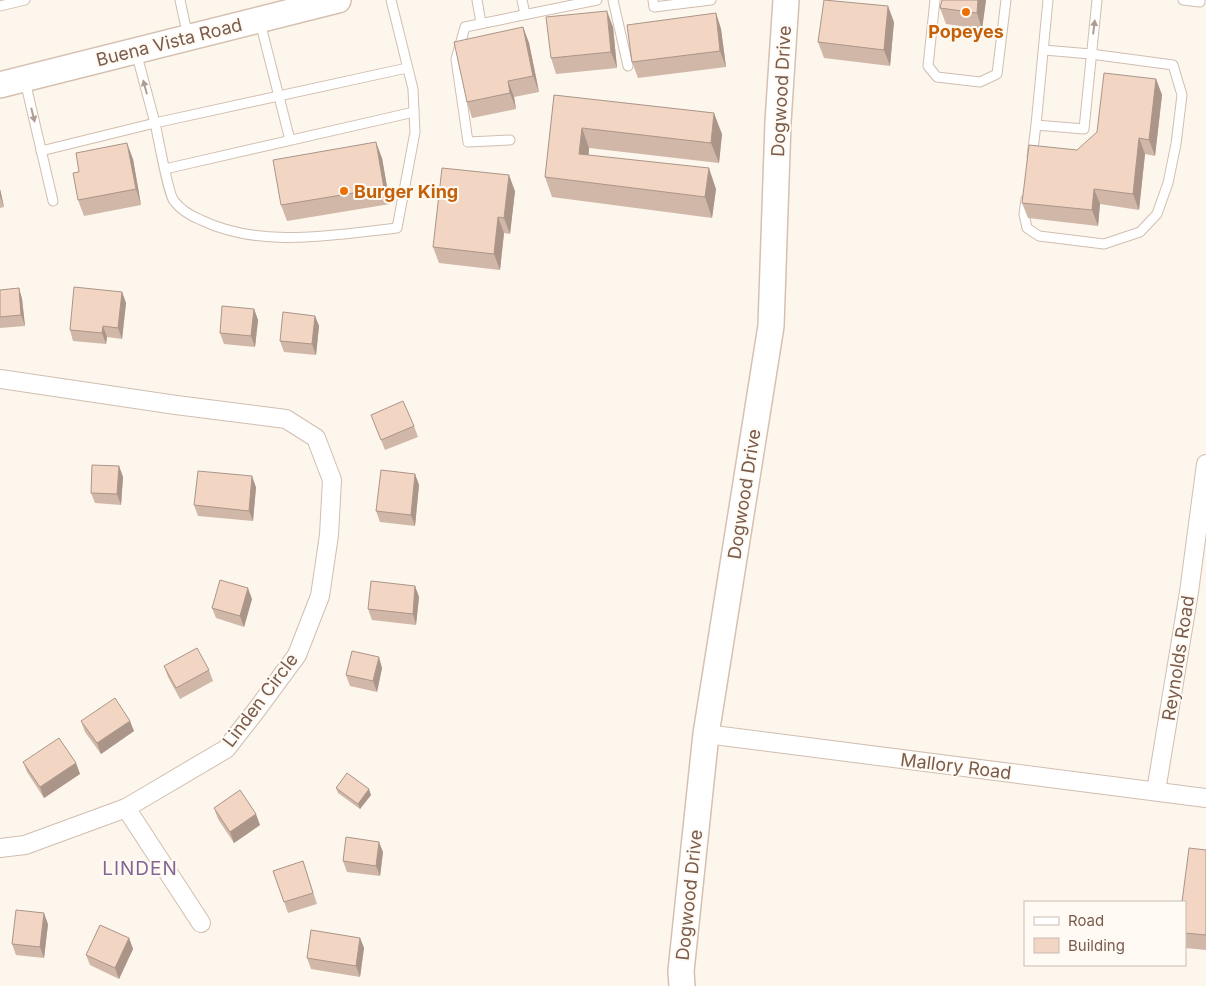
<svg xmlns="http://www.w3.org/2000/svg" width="1206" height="986" font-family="Inter,sans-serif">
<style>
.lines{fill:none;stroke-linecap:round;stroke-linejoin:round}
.lane-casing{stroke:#d1beb0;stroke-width:11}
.street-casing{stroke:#d1beb0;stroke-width:20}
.secondary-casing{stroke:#d6c0b0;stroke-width:28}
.lane{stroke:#fff;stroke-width:9}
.street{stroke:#fff;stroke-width:18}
.secondary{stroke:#fff;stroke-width:25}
.wall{fill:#d1b7a8}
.shaded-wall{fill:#aa9588}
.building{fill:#f3d5c3;stroke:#aa9588}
.oneway{fill:#af9d94}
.food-dot{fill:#e8710a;stroke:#fffaf3;stroke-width:2}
.labels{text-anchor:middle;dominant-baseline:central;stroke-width:4;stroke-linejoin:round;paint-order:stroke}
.food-label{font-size:18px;font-weight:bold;fill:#c56008;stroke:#fffaf3}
.street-label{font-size:18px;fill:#7a5c4d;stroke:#fffaf3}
.neighbourhood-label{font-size:19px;letter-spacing:1px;fill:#846695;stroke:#fffaf3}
</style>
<rect width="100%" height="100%" fill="#fdf6ec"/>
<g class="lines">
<g class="lane-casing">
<g id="lane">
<path d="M180,0L188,37"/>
<path d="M477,0L481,23"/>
<path d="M522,0L525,14"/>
<path d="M613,0L628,66"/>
<path d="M653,0L654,7L711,0"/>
<path d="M935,0L928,66L937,77L980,82L997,74L1006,0"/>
<path d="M1048,0L1036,125L1084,129L1097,0"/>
<path d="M1183,0L1200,2V0"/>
<path d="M0,6L25,0"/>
<path d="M260,22L290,140"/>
<path d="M136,52L155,123L407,68"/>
<path d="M25,81L53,201"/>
<path d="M510,140L468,142L456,59L465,27L597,0"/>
<path d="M41,151L155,123C158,136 168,194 174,201C181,210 191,216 201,220C261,249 333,235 397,228L415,132L414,112L413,89L391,0"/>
<path d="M1032,157L1036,125"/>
<path d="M165,169L414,112"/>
<path d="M1026,199L1024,214L1027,228L1039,236L1104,244L1140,232L1157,214L1168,183L1176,144L1182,95L1173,65L1091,54L1044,50"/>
</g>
</g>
<g class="street-casing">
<g id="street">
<path d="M0,379L176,405L286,419L316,438L332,480L329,535L320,596L297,655L255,712L226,749L126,808L25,845L0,848"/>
<path d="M706,734L1206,798"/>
<path d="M1156,791L1189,592L1206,464"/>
<path d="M126,808L201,923"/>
</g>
</g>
<g class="secondary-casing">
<g id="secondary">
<path d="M0,85L338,0"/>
<path d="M682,986L681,971L706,734L771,326L778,122L786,0"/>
</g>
</g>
<use href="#lane" class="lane"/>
<use href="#street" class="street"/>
<use href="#secondary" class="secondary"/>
</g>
<g class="wall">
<path d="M986,0L982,29L946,24L940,8Z"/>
<path d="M716,13L721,29L726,67L638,78L632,62Z"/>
<path d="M894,22L890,66L824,58L818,42Z"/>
<path d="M523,27L529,43L539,92L514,97L516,109L472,118L467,102Z"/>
<path d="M613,27L617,68L556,74L551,58Z"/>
<path d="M1156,79L1162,95L1155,156L1145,154L1139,210L1100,204L1098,226L1028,218L1022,203Z"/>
<path d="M554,95L722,134L719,163L589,148V155L716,189L712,218L552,197L545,177Z"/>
<path d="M382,158L390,204L287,221L281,205Z"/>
<path d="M133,159L141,205L84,216L78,200Z"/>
<path d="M0,189L4,207L0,208Z"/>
<path d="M515,191L510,234L504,233L500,270L439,263L433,247Z"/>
<path d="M19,288L22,299L25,326L0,328V290Z"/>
<path d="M122,292L126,303L122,339L107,337L106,344L73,341L70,330Z"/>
<path d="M254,309L258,320L255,347L224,344L220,333Z"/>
<path d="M315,316L319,326L316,355L284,352L280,341Z"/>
<path d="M371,415L414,426L418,437L385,450Z"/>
<path d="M119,466L123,477L121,505L95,503L91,493Z"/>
<path d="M415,474L419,485L415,526L380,522L376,511Z"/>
<path d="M256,487L253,521L198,516L194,505Z"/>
<path d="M415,586L419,597L416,625L372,620L368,609Z"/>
<path d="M252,599L244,627L216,618L212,608Z"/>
<path d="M164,666L209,670L213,681L180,699L168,677Z"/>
<path d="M382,668L377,692L350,686L346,675Z"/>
<path d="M81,721L134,731L101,754L85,732Z"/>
<path d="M23,762L76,763L80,774L44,798L27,772Z"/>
<path d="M336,788L371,795L360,809L338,793Z"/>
<path d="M214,808L260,825L234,843L218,819Z"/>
<path d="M1206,850V950L1185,948V902Z"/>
<path d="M383,852L380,876L347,872L343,861Z"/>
<path d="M303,861L317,904L288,913L273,871Z"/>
<path d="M48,924L44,958L16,955L12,944Z"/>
<path d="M129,938L133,949L119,979L90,965L86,955Z"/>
<path d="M360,938L364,948L360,977L311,969L307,958Z"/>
</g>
<g class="shaded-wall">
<path d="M978,0H986L982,29L977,13Z"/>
<path d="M888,6L894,22L890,66L884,50Z"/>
<path d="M607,11L613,27L617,68L611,52Z"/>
<path d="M716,13L721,29L726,67L720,51Z"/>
<path d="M523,27L529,43L539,92L533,76Z"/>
<path d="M1156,79L1162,95L1155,156L1149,140Z"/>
<path d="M508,81L514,97L516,109L510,93Z"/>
<path d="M714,113L722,134L719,163L711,143Z"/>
<path d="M582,128L589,148L586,174L579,154Z"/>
<path d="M1139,138L1145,154L1139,210L1133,194Z"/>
<path d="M376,142L382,158L390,204L384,188Z"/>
<path d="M127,143L133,159L141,205L136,189Z"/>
<path d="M709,168L716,189L712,218L705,197Z"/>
<path d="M509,175L515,191L510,234L504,218Z"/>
<path d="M0,189L4,207L0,196Z"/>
<path d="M1094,189L1100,204L1098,226L1092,210Z"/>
<path d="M498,217L504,233L500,270L494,254Z"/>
<path d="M19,288L22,299L25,326L21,315Z"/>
<path d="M122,292L126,303L122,339L118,328Z"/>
<path d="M254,309L258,320L255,347L251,336Z"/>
<path d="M315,316L319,326L316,355L312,344Z"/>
<path d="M103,326L107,337L106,344L102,333Z"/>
<path d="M119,466L123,477L121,505L117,494Z"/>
<path d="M415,474L419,485L415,526L411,515Z"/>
<path d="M252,476L256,487L253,521L249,511Z"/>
<path d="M415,586L419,597L416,625L413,614Z"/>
<path d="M248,588L252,599L244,627L240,616Z"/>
<path d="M379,657L382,668L377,692L373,681Z"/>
<path d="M130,721L134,731L101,754L97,743Z"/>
<path d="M76,763L80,774L44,798L40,787Z"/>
<path d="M369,789L371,795L360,809L358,804Z"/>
<path d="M256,814L260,825L234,843L230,832Z"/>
<path d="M379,842L383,852L380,876L376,866Z"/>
<path d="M44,913L48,924L44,958L40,947Z"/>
<path d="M129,938L133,949L119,979L115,968Z"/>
<path d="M360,938L364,948L360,977L356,966Z"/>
</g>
<g class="building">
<path d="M824,0L888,6L884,50L818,42Z"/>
<path d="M942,0H978L977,13L940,8Z"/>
<path d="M607,11L611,52L551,58L546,17Z"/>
<path d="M716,13L720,51L632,62L627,25Z"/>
<path d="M523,27L533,76L508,81L510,93L467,102L454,42Z"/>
<path d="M1104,73L1156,79L1149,140L1139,138L1133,194L1094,189L1092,210L1022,203L1029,145L1077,150L1097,132Z"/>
<path d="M554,95L714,113L711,143L582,128L579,154L709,168L705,197L545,177Z"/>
<path d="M376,142L384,188L281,205L273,160Z"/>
<path d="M127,143L136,189L78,200L73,173L79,172L76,153Z"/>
<path d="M442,168L509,175L504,218L498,217L494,254L433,247Z"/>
<path d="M74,287L122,292L118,328L103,326L102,333L70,330Z"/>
<path d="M19,288L21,315L0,317V290Z"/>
<path d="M222,306L254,309L251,336L220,333Z"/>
<path d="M283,312L315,316L312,344L280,341Z"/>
<path d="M403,401L414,426L381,440L371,415Z"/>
<path d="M92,465L119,466L117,494L91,493Z"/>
<path d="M381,470L415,474L411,515L376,511Z"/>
<path d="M198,471L252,476L249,511L194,505Z"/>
<path d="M220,580L248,588L240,616L212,608Z"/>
<path d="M371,581L415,586L413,614L368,609Z"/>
<path d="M197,648L209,670L176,688L164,666Z"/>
<path d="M352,651L379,657L373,681L346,675Z"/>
<path d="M115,698L130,721L97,743L81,721Z"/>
<path d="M59,738L76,763L40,787L23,762Z"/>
<path d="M347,773L369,789L358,804L336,788Z"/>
<path d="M240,790L256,814L230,832L214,808Z"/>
<path d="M346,837L379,842L376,866L343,861Z"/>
<path d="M1189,848L1206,850V935L1185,933V902H1182Z"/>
<path d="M303,861L313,893L284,902L273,871Z"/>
<path d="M16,910L44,913L40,947L12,944Z"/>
<path d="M100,925L129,938L115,968L86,955Z"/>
<path d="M311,930L360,938L356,966L307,958Z"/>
</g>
<defs><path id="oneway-solid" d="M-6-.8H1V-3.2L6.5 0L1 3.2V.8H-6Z" transform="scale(1.25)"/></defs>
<g class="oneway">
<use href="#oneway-solid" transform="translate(1094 27) rotate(-83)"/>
<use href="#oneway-solid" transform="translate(145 87) rotate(-105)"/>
<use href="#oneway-solid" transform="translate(33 115) rotate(76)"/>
</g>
<g class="food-dot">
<circle cx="966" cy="12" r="5"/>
<circle cx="344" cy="191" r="5"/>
</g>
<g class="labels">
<g class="food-label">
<text x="966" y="31">Popeyes</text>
<text x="354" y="191" text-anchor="start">Burger King</text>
</g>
<g class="street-label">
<text transform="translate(169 42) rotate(-14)">Buena Vista Road</text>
<text transform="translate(781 91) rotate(-87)">Dogwood Drive</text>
<text transform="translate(744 494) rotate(-81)">Dogwood Drive</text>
<text transform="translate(1178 658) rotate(-81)">Reynolds Road</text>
<text transform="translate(260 700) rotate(-53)">Linden Circle</text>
<text transform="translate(956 766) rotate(7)">Mallory Road</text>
<text transform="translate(689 895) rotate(-84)">Dogwood Drive</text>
</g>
<g class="neighbourhood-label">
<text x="140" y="868">LINDEN</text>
</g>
</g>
<rect x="1024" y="901" width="162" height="65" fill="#fffaf3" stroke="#cabbb1"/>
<rect x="1034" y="917" width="25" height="8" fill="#ffffff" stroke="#cabbb1"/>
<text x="1068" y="926" font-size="15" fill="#7a5c4d">Road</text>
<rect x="1034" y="938" width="25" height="15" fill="#f3d5c3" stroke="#cabbb1"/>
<text x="1068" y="951" font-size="15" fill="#7a5c4d">Building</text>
</svg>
